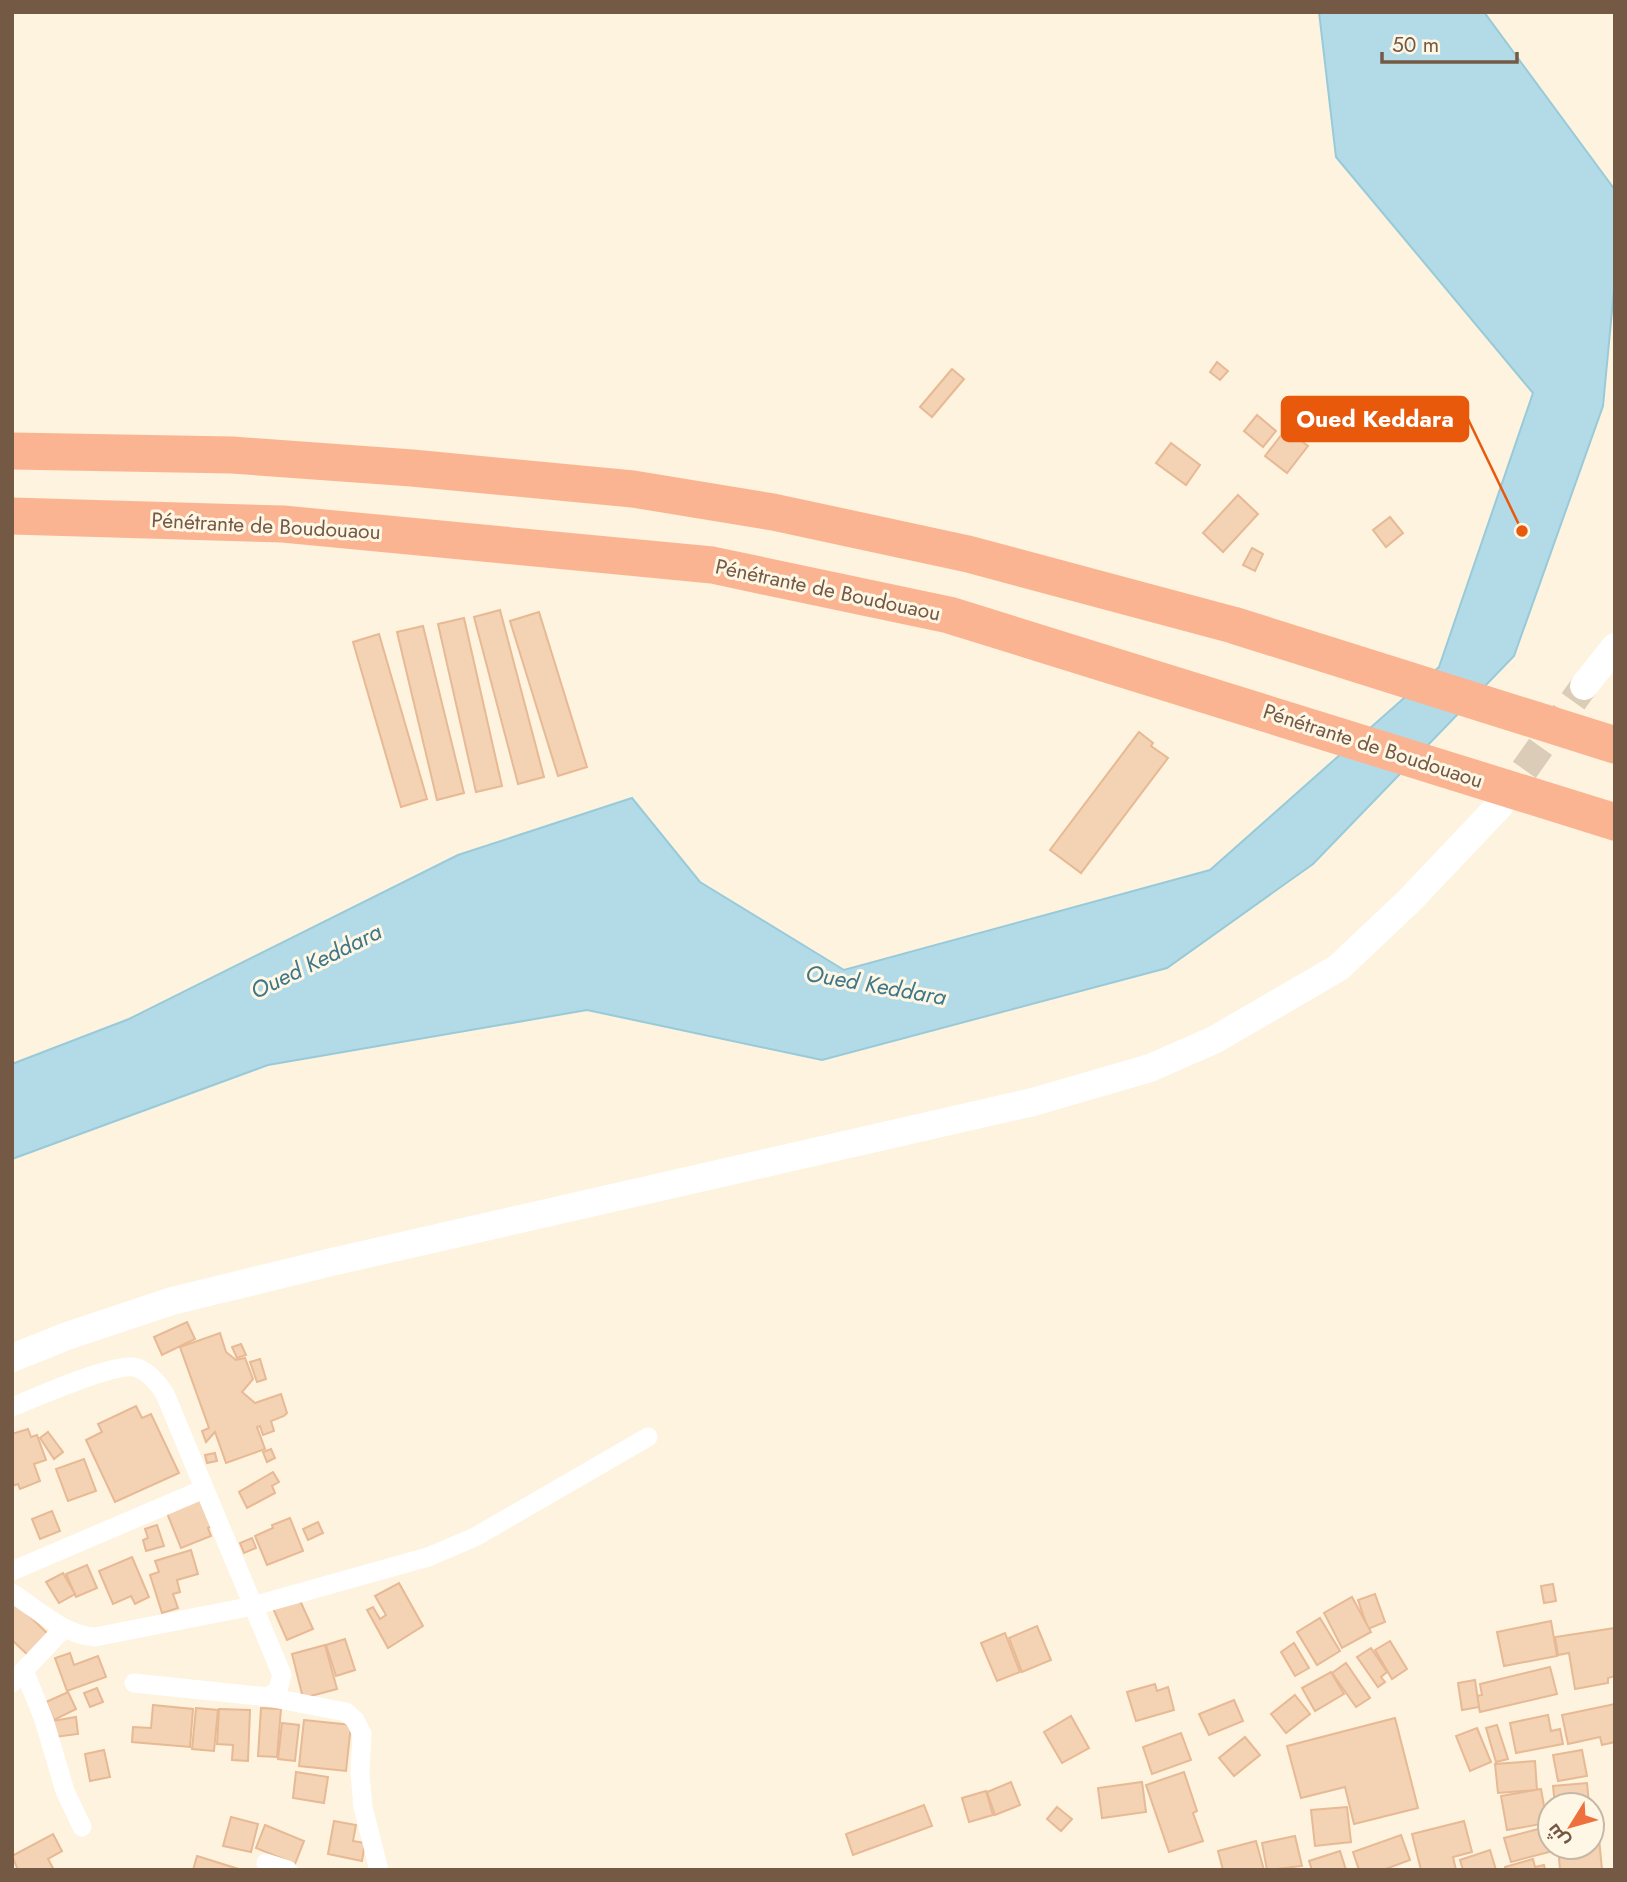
<svg xmlns="http://www.w3.org/2000/svg" width="1627" height="1882" font-family="Jost,Cairo,sans-serif">
<style>
.water{fill:#b2dbe7;stroke:#98cad9;stroke-width:2}
.building{fill:#f4d2b4;stroke:#e7b994;stroke-width:2}
.lines{fill:none;stroke-linecap:round;stroke-linejoin:round}
.secondary-tunnel{stroke:#dbccb8;stroke-width:28;stroke-dasharray:28 14;stroke-linecap:butt}
.street{stroke:#fff;stroke-width:19}
.secondary{stroke:#fff;stroke-width:28}
.highway{stroke:#fbb491;stroke-width:37}
.labels{text-anchor:middle;dominant-baseline:central;stroke-width:6;stroke-linejoin:round;paint-order:stroke}
.street-label{font-size:21px;fill:#745945;stroke:#fff7e5}
.water-label{font-size:23px;font-style:italic;fill:#3e7789;stroke:#fff7e5}
.leader{fill:none;stroke:#e8590c;stroke-width:2.5}
.callout-dot{fill:#e8590c;stroke:#fff7e5;stroke-width:2.5}
.callout{fill:#e8590c;stroke:#e8590c;stroke-width:2.5}
.callout-label{font-size:23px;text-anchor:middle;font-weight:bold;fill:#fff}
</style>
<rect width="100%" height="100%" fill="#fdf3de"/>
<path class="water" d="M1319,12H1484L1615,190V279L1603,406L1514,656L1313,864L1167,968L822,1060L587,1010L268,1065L12,1159V1064L129,1019L458,855L632,798L700,882L844,970L1210,870L1439,667L1533,393L1336,157Z"/>
<g class="building">
<path d="M1217,362L1228,371L1220,380L1210,372Z"/>
<path d="M952,369L964,379L932,417L920,407Z"/>
<path d="M1257,415L1276,431L1263,447L1244,431Z"/>
<path d="M1286,429L1308,446L1287,473L1265,456Z"/>
<path d="M1171,443L1200,465L1186,485L1156,463Z"/>
<path d="M1238,495L1258,514L1223,552L1203,533Z"/>
<path d="M1390,517L1403,533L1386,547L1373,530Z"/>
<path d="M1252,548L1263,554L1255,571L1243,565Z"/>
<path d="M500,610L544,777L518,784L474,617Z"/>
<path d="M539,612L587,767L558,776L510,621Z"/>
<path d="M464,618L502,786L476,792L438,624Z"/>
<path d="M423,626L464,793L437,800L397,632Z"/>
<path d="M379,634L427,799L401,807L353,642Z"/>
<path d="M1139,732L1153,743L1151,746L1168,758L1081,873L1050,850Z"/>
<path d="M187,1322L195,1339L162,1355L154,1337Z"/>
<path d="M220,1333L226,1352L236,1360L245,1358L253,1379L242,1392L255,1403L281,1394L287,1413L284,1416L271,1421L274,1431L263,1435L260,1426L257,1427L265,1449L226,1463L215,1432L206,1442L202,1431L209,1428L180,1347Z"/>
<path d="M241,1344L246,1355L237,1358L232,1347Z"/>
<path d="M260,1359L266,1379L257,1382L250,1362Z"/>
<path d="M136,1406L142,1418L151,1414L179,1473L115,1502L86,1440L102,1432L98,1424Z"/>
<path d="M28,1429L31,1437L37,1435L46,1460L34,1464L40,1481L20,1489L18,1484L12,1486V1434Z"/>
<path d="M48,1432L63,1452L54,1459L40,1438Z"/>
<path d="M271,1449L275,1458L267,1462L263,1452Z"/>
<path d="M215,1453L217,1461L207,1463L205,1455Z"/>
<path d="M84,1459L96,1491L68,1501L56,1469Z"/>
<path d="M273,1472L279,1482L272,1486L275,1493L247,1508L239,1492Z"/>
<path d="M201,1499L212,1526L208,1528L211,1536L181,1548L167,1513Z"/>
<path d="M52,1511L60,1531L40,1539L32,1519Z"/>
<path d="M290,1518L303,1551L267,1565L255,1536L273,1528L272,1525Z"/>
<path d="M318,1522L323,1533L308,1540L303,1529Z"/>
<path d="M157,1525L164,1546L146,1551L143,1540L148,1538L145,1529Z"/>
<path d="M252,1538L256,1548L244,1553L240,1543Z"/>
<path d="M191,1550L198,1574L177,1580L180,1592L173,1594L178,1608L162,1613L150,1575L159,1572L155,1561Z"/>
<path d="M132,1557L149,1597L135,1604L131,1596L113,1604L99,1571Z"/>
<path d="M87,1565L97,1588L76,1597L66,1574Z"/>
<path d="M63,1573L75,1594L59,1603L46,1582Z"/>
<path d="M399,1583L423,1626L388,1648L367,1610L373,1607L380,1619L386,1615L375,1596Z"/>
<path d="M1553,1584L1556,1601L1544,1603L1541,1586Z"/>
<path d="M297,1594L313,1629L287,1640L272,1606Z"/>
<path d="M1375,1594L1385,1622L1368,1629L1358,1600Z"/>
<path d="M1352,1597L1371,1632L1342,1648L1324,1613Z"/>
<path d="M12,1599L50,1636L30,1657L12,1640Z"/>
<path d="M1320,1618L1340,1651L1317,1665L1297,1632Z"/>
<path d="M1551,1621L1557,1656L1504,1666L1497,1632Z"/>
<path d="M1037,1626L1051,1660L1022,1672L1009,1638Z"/>
<path d="M1615,1628V1676L1608,1678V1683L1575,1689L1569,1653L1558,1655L1555,1637Z"/>
<path d="M1005,1633L1020,1672L997,1681L981,1643Z"/>
<path d="M345,1639L355,1670L336,1676L326,1645Z"/>
<path d="M1390,1641L1407,1669L1392,1679L1375,1650Z"/>
<path d="M1294,1643L1309,1668L1295,1676L1281,1652Z"/>
<path d="M325,1645L337,1689L303,1698L292,1654Z"/>
<path d="M1371,1648L1387,1672L1381,1677L1385,1682L1378,1687L1357,1657Z"/>
<path d="M70,1653L74,1665L98,1656L106,1677L67,1691L55,1658Z"/>
<path d="M1346,1663L1370,1698L1356,1707L1332,1673Z"/>
<path d="M1550,1667L1557,1694L1480,1712L1476,1696L1482,1695L1480,1684Z"/>
<path d="M1331,1672L1344,1694L1315,1711L1302,1688Z"/>
<path d="M1475,1680L1479,1707L1462,1710L1458,1683Z"/>
<path d="M1155,1684L1157,1691L1168,1687L1174,1710L1136,1721L1127,1692Z"/>
<path d="M97,1688L103,1702L90,1707L84,1693Z"/>
<path d="M68,1692L76,1709L54,1720L46,1702Z"/>
<path d="M1295,1695L1310,1714L1286,1733L1271,1714Z"/>
<path d="M1234,1700L1243,1721L1209,1735L1199,1714Z"/>
<path d="M1615,1704V1742L1602,1745L1600,1737L1568,1744L1562,1715Z"/>
<path d="M153,1705L193,1709L190,1747L132,1742L133,1727L151,1728Z"/>
<path d="M196,1708L218,1710L214,1751L192,1749Z"/>
<path d="M261,1708L281,1709L277,1757L258,1756Z"/>
<path d="M219,1709L250,1710L248,1761L232,1760L233,1745L217,1744Z"/>
<path d="M1548,1715L1551,1731L1560,1729L1563,1744L1516,1753L1510,1723Z"/>
<path d="M1071,1716L1089,1748L1062,1763L1044,1732Z"/>
<path d="M76,1717L78,1734L55,1737L52,1721Z"/>
<path d="M1395,1718L1418,1808L1354,1824L1345,1787L1301,1798L1287,1746Z"/>
<path d="M304,1720L351,1725L346,1771L299,1766Z"/>
<path d="M282,1723L299,1725L295,1761L278,1759Z"/>
<path d="M1497,1725L1508,1759L1496,1762L1486,1728Z"/>
<path d="M1477,1728L1491,1762L1470,1771L1456,1736Z"/>
<path d="M1181,1733L1191,1760L1152,1774L1143,1747Z"/>
<path d="M1245,1737L1260,1755L1234,1776L1219,1758Z"/>
<path d="M104,1750L110,1777L90,1781L85,1754Z"/>
<path d="M1582,1750L1587,1776L1558,1781L1553,1755Z"/>
<path d="M1535,1761L1537,1790L1498,1793L1495,1764Z"/>
<path d="M296,1772L328,1777L324,1803L293,1798Z"/>
<path d="M1184,1772L1197,1811L1193,1813L1203,1841L1169,1852L1146,1785Z"/>
<path d="M1011,1782L1020,1805L995,1815L987,1792Z"/>
<path d="M1142,1782L1146,1812L1102,1818L1098,1788Z"/>
<path d="M1587,1783L1589,1805H1555L1553,1786Z"/>
<path d="M1541,1789L1547,1823L1507,1830L1501,1796Z"/>
<path d="M986,1791L993,1815L969,1822L962,1798Z"/>
<path d="M924,1805L932,1826L853,1855L846,1834Z"/>
<path d="M1592,1806H1596L1602,1870H1560L1558,1847H1592Z"/>
<path d="M1057,1807L1072,1819L1061,1831L1047,1819Z"/>
<path d="M1347,1807L1351,1842L1315,1846L1311,1810Z"/>
<path d="M231,1817L258,1824L251,1852L223,1846Z"/>
<path d="M334,1821L356,1825L353,1841L365,1843L362,1861L328,1854Z"/>
<path d="M1464,1821L1472,1852L1453,1857L1456,1870H1421L1412,1834Z"/>
<path d="M265,1825L304,1841L295,1864L256,1848Z"/>
<path d="M1542,1828L1549,1852L1511,1862L1504,1838Z"/>
<path d="M53,1834L62,1851L48,1859L54,1870H18L12,1856Z"/>
<path d="M1401,1835L1410,1860L1383,1870H1359L1353,1852Z"/>
<path d="M1295,1836L1302,1866L1267,1870L1262,1843Z"/>
<path d="M1256,1841L1264,1870H1223L1218,1851Z"/>
<path d="M1490,1850L1496,1870H1463L1460,1860Z"/>
<path d="M1340,1851L1346,1870H1312L1309,1861Z"/>
<path d="M197,1856L242,1870H193Z"/>
<path d="M1533,1859L1535,1867L1544,1865L1545,1870H1505V1867Z"/>
</g>
<g class="lines">
<path class="secondary-tunnel" d="M1500,804L1584,686"/>
<g class="street">
<path d="M12,1407C35,1398 118,1360 138,1368C150,1373 158,1383 165,1394L282,1675L278,1690L268,1697L134,1683"/>
<path d="M12,1571L204,1489"/>
<path d="M12,1593C38,1610 64,1635 95,1637L253,1606L428,1557L475,1537L648,1437"/>
<path d="M24,1670L44,1720L65,1791L82,1827"/>
<path d="M12,1683L64,1628"/>
<path d="M268,1697L346,1712L355,1720L362,1734L360,1773L363,1807L379,1870"/>
<path d="M266,1863L288,1870"/>
</g>
<g class="secondary">
<path d="M1584,686L1615,647"/>
<path d="M12,1358L67,1336L172,1301L336,1261L1033,1102L1150,1068L1214,1040L1338,968L1409,901L1500,805"/>
</g>
<g class="highway">
<path d="M12,451L232,455L412,468L633,489L773,512L968,554L1233,625L1615,745"/>
<path d="M12,516L283,524L712,565L949,615L1615,822"/>
</g>
</g>
<g class="labels">
<g class="street-label">
<text transform="translate(266 526) rotate(3)">Pénétrante de Boudouaou</text>
<text transform="translate(828 590) rotate(12)">Pénétrante de Boudouaou</text>
<text transform="translate(1373 746) rotate(18)">Pénétrante de Boudouaou</text>
</g>
<g class="water-label">
<text transform="translate(316 961) rotate(-26)">Oued Keddara</text>
<text transform="translate(876 985) rotate(10)">Oued Keddara</text>
</g>
</g>
<path class="leader" d="M1522 531L1468 419"/>
<circle class="callout-dot" cx="1522" cy="531" r="7"/>
<rect class="callout" x="1282" y="397" width="186" height="44" rx="7"/>
<g class="callout-label">
<text x="1375" y="427">Oued Keddara</text>
</g>
<rect width="1627" height="1882" fill="none" stroke="#745945" stroke-width="28"/>
<g transform="translate(1571 1826) rotate(233)"><circle r="33" fill="#fff7e5" stroke="#c7b8a5" stroke-width="2"/>
<path d="M0-5L12 26L0 18L-12 26Z" fill="#ee703c"/>
<text y="-10" font-size="19" font-weight="bold" text-anchor="middle" fill="#745945">ش</text>
</g>
<path d="M1382 52v10h135v-10" fill="none" stroke="#745945" stroke-width="3.5"/>
<text x="1392" y="52" font-size="21" fill="#745945" stroke="#fff7e5" stroke-width="5" paint-order="stroke">50 m</text>
</svg>
